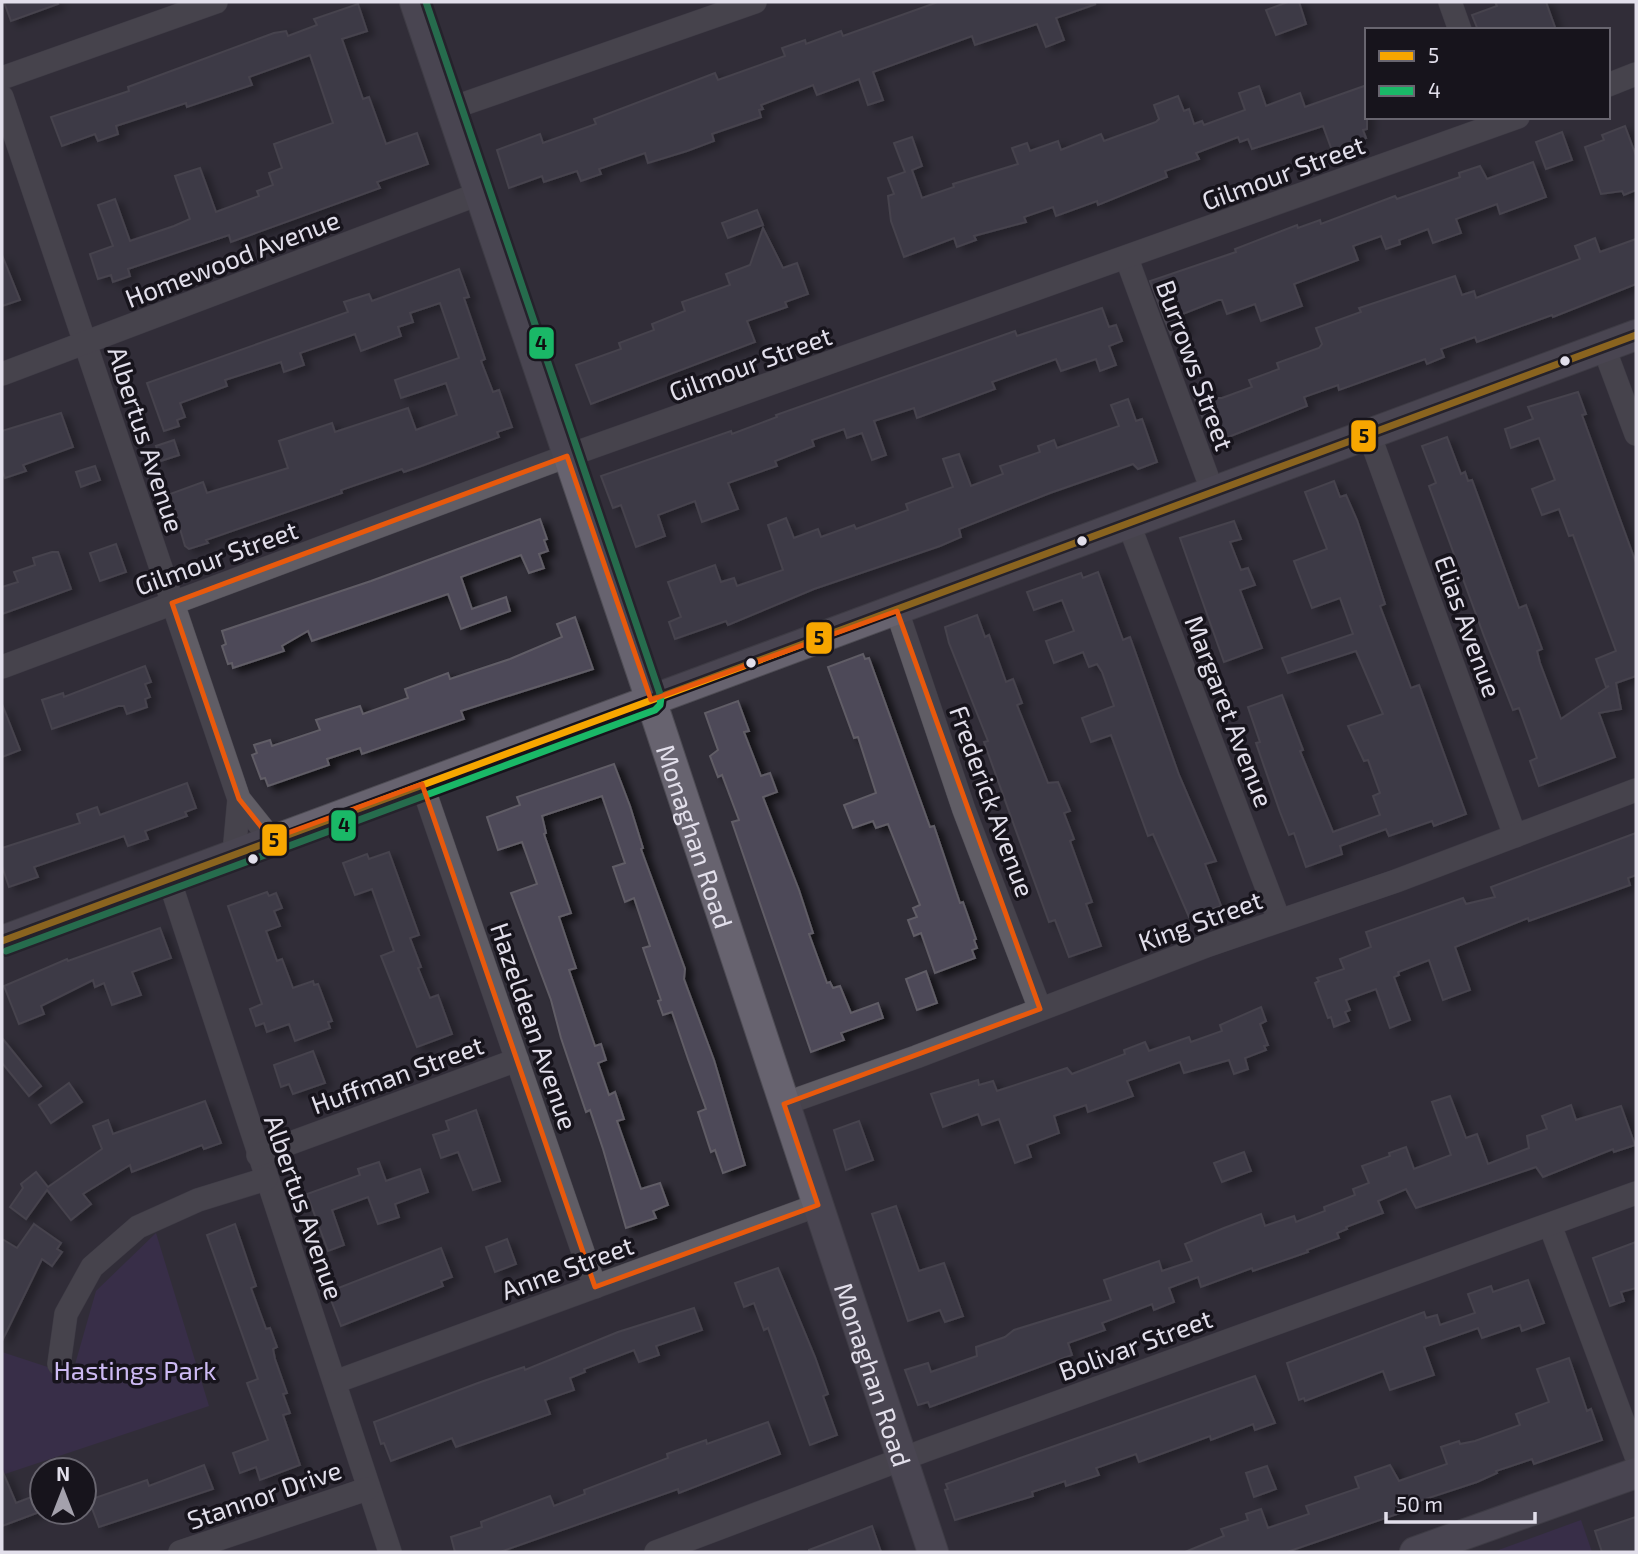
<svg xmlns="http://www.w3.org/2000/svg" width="1638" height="1554" font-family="'Exo 2',sans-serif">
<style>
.green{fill:#412f5c}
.building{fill:#4e4858;stroke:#605d66;stroke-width:2;filter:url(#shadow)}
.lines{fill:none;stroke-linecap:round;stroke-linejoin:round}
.minor-casing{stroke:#4e4c54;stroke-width:24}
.major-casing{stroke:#4e4c54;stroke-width:32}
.minor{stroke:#605d65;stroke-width:23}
.major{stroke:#67636f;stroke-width:30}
.bus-1-casing{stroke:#17141c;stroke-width:12}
.bus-2-casing{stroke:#17141c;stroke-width:12}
.bus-1{stroke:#f7a600;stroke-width:7}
.bus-2{stroke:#1ab867;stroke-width:7}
.marked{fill:none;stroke:#e8590c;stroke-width:5;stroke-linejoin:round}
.bus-dot{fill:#e2dfeb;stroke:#17141c;stroke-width:2.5}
.labels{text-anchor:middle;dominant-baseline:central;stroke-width:7;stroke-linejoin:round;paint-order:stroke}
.street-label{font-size:26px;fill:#e2dfeb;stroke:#17141c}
.park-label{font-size:26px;fill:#cdbaf3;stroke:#17141c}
.line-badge{stroke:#17141c;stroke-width:2.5}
.pale-badge-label{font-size:19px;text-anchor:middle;font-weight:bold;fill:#111}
</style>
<defs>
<filter id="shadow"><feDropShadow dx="7" dy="4" stdDeviation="3.5" flood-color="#0009"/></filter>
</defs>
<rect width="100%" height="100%" fill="#312e38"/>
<g class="green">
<path d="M156,1233L209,1406L2,1475V1352L72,1375L96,1291Z"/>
<path d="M1581,1520L1592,1552H1493Z"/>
</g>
<g class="building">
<path d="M4,2H57L58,4L11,21Z"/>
<path d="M938,2L1096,4L1056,18L1064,40L1046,47L1037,24L975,45L972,36L873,72L883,100L868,105L859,79L817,95L813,85L761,105L763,109L759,110L761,117L712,134L714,141L687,151L648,163L645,153L599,169L601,174L581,181L577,171L544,182L542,176L509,188L497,150L540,134L543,143L596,124L594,119L715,73L718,80L785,56L782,48L805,40L806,44L841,31L843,36Z"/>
<path d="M1288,2H1299L1306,24L1276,35L1266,10Z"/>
<path d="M1495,2H1546L1556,30H1478L1472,15L1497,6Z"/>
<path d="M358,4L367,31L342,39L363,99L369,97L386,144L417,133L428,164L377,182L380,188L231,242L229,235L128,269L130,276L113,282L111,275L98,279L90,254L113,246L98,205L115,199L130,241L174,226L190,219L175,176L200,168L216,212L259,196L257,191L273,185L269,173L282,168L274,144L333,123L310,55L249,77L252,85L187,107L186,103L116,126L118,134L98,141L95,134L62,146L51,117L129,91L128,87L274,33L286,31L288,36L317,25L314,19Z"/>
<path d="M1367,85V129L1363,130L1366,138L1351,144L1353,149L1334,156L1323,126L1252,149L1248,139L1240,142L1238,137L1196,153L1199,159L1165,171L1167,177L1098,205L1097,201L1056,216L1053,207L1024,217L1026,222L974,236L976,240L957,247L954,238L904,257L891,221L888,196L894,194L888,178L905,172L894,143L912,137L922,166L912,170L922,198L954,187L953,184L1018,164L1012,148L1027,143L1030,151L1058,141L1061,150L1101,134L1104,141L1156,122L1159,119L1154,105L1178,96L1184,111L1189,109L1194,124L1202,121L1204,125L1245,110L1239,93L1259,86L1266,106L1300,93L1305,107Z"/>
<path d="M1625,126L1636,156V190L1624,195L1622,191L1601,194L1585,147L1604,140L1602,135Z"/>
<path d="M1562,132L1572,160L1546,169L1536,142Z"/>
<path d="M1533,162L1546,197L1500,214L1497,204L1456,219L1461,233L1433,243L1428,229L1399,240L1400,244L1386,249L1381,236L1353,246L1358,260L1294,284L1302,306L1261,321L1255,304L1227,314L1222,300H1218L1180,315L1186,330L1171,335L1165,321L1150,281L1236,252L1235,249L1297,225L1298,228L1320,220L1321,224L1395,196L1397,199L1460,177L1459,173L1480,166L1487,179Z"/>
<path d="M757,210L763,225L728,238L722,223Z"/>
<path d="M763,228L783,268L797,263L808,294L785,302L787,307L747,321L755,342L591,404L576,365L621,349L619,343L654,330L652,324L685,311L682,302L730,285L726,274L750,265Z"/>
<path d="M1595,238L1600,252L1636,239V284L1553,317L1552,315L1477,342L1475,337L1441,349L1444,357L1427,364L1425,359L1339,390L1338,385L1304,397L1307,406L1213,443L1192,392L1210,385L1215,398H1222L1252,387L1249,380L1279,369L1277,363L1319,348L1322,344L1316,328L1361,312L1359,308L1455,276L1462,295L1474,291L1476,298L1580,259L1575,246Z"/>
<path d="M2,255L20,300L2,306Z"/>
<path d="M459,269L469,297L464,298L485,359L481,361L493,392L499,390L512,427L497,432L499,437L424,465L404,472L402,469L341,490L342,493L206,540L208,543L189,549L185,546L170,494L203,482L207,493L288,468L279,441L332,423L335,432L408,408L416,430L457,415L446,383L401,398L395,380L459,358L440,303L410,313L413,322L398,327L401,336L361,351L355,334L300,353L304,365L284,372L281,362L225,380L227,386L180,403L185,417L177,420L179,426L164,431L147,383L348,312L344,302L369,294L372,301Z"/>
<path d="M1102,308L1109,327L1116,325L1122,341L1109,346L1116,365L1100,371L1096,359L1061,371L1056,359L992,382L995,389L917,418L914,408L874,421L886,455L872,460L862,433L847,438L844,429L812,440L814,446L775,461L777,466L728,483L738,509L702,522L695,501L658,515L665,536L636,547L621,505L613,508L601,476L731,431L732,434L777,417L776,415L1015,331L1017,336Z"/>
<path d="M1578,392L1586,414L1582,415L1636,563V676L1616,683L1621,709L1599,713L1615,757L1539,786L1530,761L1537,758L1519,708L1513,710L1484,636L1429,486L1436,483L1422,446L1447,437L1461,474L1465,472L1468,481L1472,480L1519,608L1526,605L1542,649L1537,651L1540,663L1561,719L1609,686L1606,687L1596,659L1616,651L1573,535L1569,536L1559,509L1542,515L1532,489L1555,480L1539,438L1511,448L1505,429L1533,419L1528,407Z"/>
<path d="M1128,399L1136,421L1142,419L1157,462L1138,469L1133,464L1050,493L959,529L961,537L940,546L814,589L728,625L726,621L675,639L669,622L681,617L668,582L715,565L721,582L734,578L737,586L783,570L768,525L786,518L794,538L818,529L821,537L854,525L856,529L908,510L906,504L953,487L943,459L959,454L971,486L1003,474L1000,466L1040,452L1038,446L1054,440L1057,448L1119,426L1111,405Z"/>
<path d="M61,413L73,447L23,465L26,471L5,478L2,469V431Z"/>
<path d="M174,440L179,455L161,461L156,446Z"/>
<path d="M95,466L100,480L81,487L76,472Z"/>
<path d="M1334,481L1340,497L1346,495L1357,520L1385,604L1380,606L1411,688L1419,685L1466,814L1434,826L1432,821L1389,836L1386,829L1340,846L1342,854L1306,867L1294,833L1289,835L1280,812L1256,743L1260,742L1248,707L1282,695L1303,750L1300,751L1333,832L1380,815L1373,796L1380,793L1368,760L1364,761L1348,726L1383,714L1356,651L1288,673L1282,658L1353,634L1340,598L1312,608L1294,561L1327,549L1305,492Z"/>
<path d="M540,519L547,539L544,540L548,551L539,554L544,568L529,573L521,555L461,577L472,609L506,597L510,611L461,629L448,594L312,641L308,631L282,646L284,651L233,668L232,663L228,664L222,646L226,644L222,631L371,581Z"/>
<path d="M1234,521L1241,539L1230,542L1241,570L1248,568L1255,585L1240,590L1262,648L1224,662L1180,538Z"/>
<path d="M116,544L126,572L100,581L90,553Z"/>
<path d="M52,552H58L71,589L2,614V587L18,582L14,572L35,565L33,558Z"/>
<path d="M1098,572L1123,640L1130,637L1179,775L1216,861L1205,864L1221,906L1189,917L1153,834L1148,836L1111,735L1091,742L1082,718L1114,706L1102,672L1097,664L1089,667L1083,652L1054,663L1046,641L1074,631L1062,600L1034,610L1027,592L1081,573L1083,578Z"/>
<path d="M977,615L985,637L989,635L1006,682L1013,679L1022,703L1017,705L1048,783L1058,782L1070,811L1064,813L1074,839L1070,841L1092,902L1086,904L1101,946L1069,957L1055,920L1049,922L984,742L988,741L949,643L945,627Z"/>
<path d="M575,617L593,669L461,711L464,719L362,754L360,748L327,759L329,765L268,786L265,778L261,779L252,755L257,753L254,745L270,740L272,746L320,730L316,720L360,706L363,714L408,698L405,689L448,673L450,679L510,659L562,637L557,624Z"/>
<path d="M863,654L865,659L869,658L930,827L934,826L960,903L963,902L976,939L974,940L977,948L972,950L975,958L935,973L921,933L914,936L908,920L917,917L913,908L920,905L888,824L876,828L873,821L853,828L844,805L876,793L858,737L854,738L828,667Z"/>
<path d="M145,666L151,682L145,684L150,697L145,699L147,707L127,714L124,706H118L52,729L42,700L63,693L64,697Z"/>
<path d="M738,701L749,731L744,732L761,776L770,773L777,792L763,797L799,890L813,933L809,934L827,983L830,982L833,988L840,986L851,1013L878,1003L883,1018L841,1033L844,1040L811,1052L732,822L739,820L722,775L718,777L710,756L718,750L705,713Z"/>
<path d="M2,704L20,750L2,757Z"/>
<path d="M614,764L630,806L643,848L641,849L685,969L684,979L714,1060L745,1165L723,1173L715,1150L711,1152L698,1112L706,1109L688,1059L672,1012L663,1015L658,1001L661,1000L643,948L650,946L634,898L625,902L613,867L625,863L602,796L542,816L546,833L544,834L571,913L559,917L576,968L569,970L595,1046L601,1044L606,1060L598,1063L609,1095L615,1092L624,1119L617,1121L641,1189L660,1183L668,1205L653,1211L656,1218L626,1228L603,1149L590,1110L586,1112L561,1038L551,1000L511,893L537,884L522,842L498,850L487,817L520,805L517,797Z"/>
<path d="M187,783L196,808L185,812L187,816L145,831L148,839L128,846L124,836L34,867L38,877L9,887L2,866V848L80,823L77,814L97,807L100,815Z"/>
<path d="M1636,833V875L1628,878L1630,885L1529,921L1528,918L1455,947L1470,990L1443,1000L1429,960L1398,972L1399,975L1394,977L1410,1020L1390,1028L1376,989L1346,1000L1350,1010L1345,1012L1349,1021L1334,1027L1331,1017L1328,1018L1315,983L1319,981L1317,978L1344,969L1340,959L1371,947L1366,932L1463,898L1466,904L1495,897L1491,887Z"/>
<path d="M389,852L419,935L410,938L421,967L418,968L430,998L438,995L452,1034L417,1047L381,956L394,951L372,889L355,895L343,863L367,854L369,859Z"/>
<path d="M267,892L269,896L276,893L282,908L274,911L280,926L266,931L277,961L282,959L293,988L313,981L314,985L318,984L332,1021L328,1022L330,1028L295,1041L289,1024L267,1032L264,1023L256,1026L250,1009L262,1004L228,906Z"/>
<path d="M160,928L171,958L132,972L141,995L112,1005L104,983L95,987L93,980L41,1006L44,1014L19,1024L4,986L67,959L68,961Z"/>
<path d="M926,971L937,1003L917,1010L906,979Z"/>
<path d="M1261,1007L1266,1021L1260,1024L1268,1045L1264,1046L1266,1050L1245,1058L1248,1069L1234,1074L1229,1060L1184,1073L1180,1062L1127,1081L1133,1096L1088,1112L1086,1105L1054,1116L1059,1133L1027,1145L1031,1157L1015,1163L999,1119L982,1125L978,1114L943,1127L931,1094L978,1080L979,1085L993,1081L997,1091L1067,1068L1072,1074L1125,1054L1124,1050L1145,1042L1149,1051L1189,1037L1191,1042L1222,1031L1220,1025Z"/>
<path d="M2,1038L41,1086L29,1096L2,1063Z"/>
<path d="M313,1051L325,1083L293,1094L289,1084L281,1087L274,1065Z"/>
<path d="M69,1083L82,1102L51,1123L39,1105Z"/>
<path d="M1450,1096L1466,1138L1477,1134L1488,1164L1529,1148L1527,1136L1547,1129L1542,1116L1571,1105L1576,1120L1621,1106L1635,1145L1614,1152L1613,1149L1543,1177L1536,1167L1416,1208L1406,1189L1378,1201L1383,1213L1346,1227L1347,1229L1337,1233L1339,1238L1307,1250L1308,1252L1253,1271L1252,1268L1201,1287L1198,1277L1169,1288L1174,1302L1154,1310L1152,1304L1102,1323L1105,1330L1068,1343L1072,1355L930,1407L928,1402L918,1405L905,1370L928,1363L931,1372L977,1356L976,1347L1005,1337L1014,1330L1111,1300L1104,1280L1159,1261L1162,1271L1192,1261L1185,1244L1224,1228L1261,1214L1265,1226L1294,1216L1296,1222L1325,1211L1324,1207L1355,1195L1353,1189L1369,1183L1362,1166L1390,1156L1389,1153L1406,1147L1414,1169L1451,1155L1432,1102Z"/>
<path d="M205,1101L221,1143L204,1149L202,1145L132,1172L130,1165L83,1194L91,1204L71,1220L47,1190L26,1219L10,1207L23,1188L21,1184L36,1172L48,1187L102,1149L93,1126L108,1120L113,1134Z"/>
<path d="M476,1110L500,1181L473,1190L458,1152L441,1158L433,1135L449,1130L446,1121Z"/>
<path d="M859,1121L873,1160L846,1170L834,1130Z"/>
<path d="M1244,1152L1251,1171L1222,1182L1214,1163Z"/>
<path d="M379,1162L386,1181L420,1169L428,1192L395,1204L399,1217L378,1224L368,1197L332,1210L344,1245L328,1251L307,1194L360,1175L358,1169Z"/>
<path d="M896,1206L919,1271L944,1263L963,1316L945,1322L940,1310L908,1321L872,1214Z"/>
<path d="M34,1224L61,1243L57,1249L62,1252L52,1266L42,1259L2,1341V1239L17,1248Z"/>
<path d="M235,1224L256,1286L251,1288L266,1329L270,1328L277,1347L273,1349L275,1359L287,1393L283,1394L290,1413L283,1415L300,1465L260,1480L256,1467L240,1473L233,1453L268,1440L247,1383L258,1379L207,1235Z"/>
<path d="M507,1239L516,1264L495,1272L486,1247Z"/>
<path d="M1636,1242V1288L1621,1292L1624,1301L1610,1306L1593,1258Z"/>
<path d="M441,1248L452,1277L441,1281L443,1286L341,1326L328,1292Z"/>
<path d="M778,1268L815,1357L828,1394L823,1396L837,1435L810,1445L768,1328L764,1330L754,1303L744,1307L735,1283Z"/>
<path d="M1528,1280L1544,1323L1522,1331L1520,1325L1482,1338L1478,1328L1424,1347L1434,1375L1390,1390L1383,1371L1305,1401L1304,1398L1299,1400L1287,1363L1424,1312L1426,1318L1437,1315L1440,1325L1475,1313L1468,1294L1491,1286L1493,1292Z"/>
<path d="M694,1308L702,1330L656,1346L659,1355L639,1362L634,1350L584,1369L585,1372L570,1378L574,1390L545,1400L550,1414L456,1447L452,1438L391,1461L384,1443L381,1444L374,1422L478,1383L524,1367L525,1370L618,1332Z"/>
<path d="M1569,1358L1587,1411L1591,1409L1602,1440L1534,1464L1532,1459L1496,1471L1497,1473L1477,1482L1407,1505L1409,1510L1287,1552H1185L1224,1536L1221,1529L1248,1520L1246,1514L1261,1509L1268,1528L1309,1514L1306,1506L1359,1488L1355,1477L1390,1465L1399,1481L1447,1464L1441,1447L1459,1441L1460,1444L1475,1441L1520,1425L1516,1414L1549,1402L1537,1369Z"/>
<path d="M1255,1376L1275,1423L1255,1430L1253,1424L1211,1440L1210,1436L1139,1462L1136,1454L1096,1468L1099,1475L1066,1486L1065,1481L1032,1492L1033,1496L955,1520L945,1490L948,1489L946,1484Z"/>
<path d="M768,1422L780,1454L679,1493L678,1489L500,1552H455L451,1537L482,1527L481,1522L550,1496L554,1506L585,1494L584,1490L668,1458L667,1454L706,1440L707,1444Z"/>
<path d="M204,1465L213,1489L99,1527L89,1500L147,1480L149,1486Z"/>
<path d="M1267,1466L1276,1489L1254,1497L1246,1473Z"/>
<path d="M2,1470L16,1503L42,1493V1511L2,1526Z"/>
<path d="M1636,1517V1552H1602L1595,1531Z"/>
<path d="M872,1526L881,1552H809V1550Z"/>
</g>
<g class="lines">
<g class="minor-casing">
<g id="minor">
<path d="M1450,2L1460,30"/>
<path d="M2,78L216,2"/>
<path d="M1608,85L1636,74"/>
<path d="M2,97L239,799L271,839"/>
<path d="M452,108L755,2"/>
<path d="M1127,259L1212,490"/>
<path d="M1604,348L1636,434"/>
<path d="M2,374L481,193"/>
<path d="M1369,434L1515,836"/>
<path d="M1128,522L1279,920"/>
<path d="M897,611L964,810L1040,1009"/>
<path d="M2,667L567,456L1518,117"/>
<path d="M422,784L595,1287"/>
<path d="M234,853L239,799"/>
<path d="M169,879L390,1552"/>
<path d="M784,1104L916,1057L1206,946L1396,881L1636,790"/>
<path d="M258,1155L517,1060"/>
<path d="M1550,1225L1636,1456"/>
<path d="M59,1364L66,1314L92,1267L138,1227L198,1200L266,1179"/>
<path d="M335,1382L818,1205"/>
<path d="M180,1552L367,1489"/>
<path d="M656,1552L926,1450L1636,1193"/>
</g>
</g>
<g class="major-casing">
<g id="major">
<path id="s1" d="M415,2L644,679L933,1552"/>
<path d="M2,941L1636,335"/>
<path d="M1415,1552L1636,1473"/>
</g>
</g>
<use href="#minor" class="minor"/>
<use href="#major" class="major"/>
<g class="bus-1-casing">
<path id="bus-1" d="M2,941L1636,335"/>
</g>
<g class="bus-2-casing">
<path id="bus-2" d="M6,951L655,710L660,705L661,697L426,2"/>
</g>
<use href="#bus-1" class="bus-1"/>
<use href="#bus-2" class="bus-2"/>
</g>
<path d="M0 0H1638V1554H0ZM567,456L651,700L897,611L1040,1009L784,1104L818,1205L595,1287L422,784L271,839L239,799L172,603Z" fill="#312e38" fill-opacity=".55" fill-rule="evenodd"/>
<path class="marked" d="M567,456L651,700L897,611L1040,1009L784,1104L818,1205L595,1287L422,784L271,839L239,799L172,603Z"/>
<g class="bus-dot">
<circle cx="1565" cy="361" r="6"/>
<circle cx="1082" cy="541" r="6"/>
<circle cx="751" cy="663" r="6"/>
<circle cx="253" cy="859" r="6"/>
</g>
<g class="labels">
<g class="street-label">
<text transform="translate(1283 172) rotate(-20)">Gilmour Street</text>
<text transform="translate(232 258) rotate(-21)">Homewood Avenue</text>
<text transform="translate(750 363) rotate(-20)">Gilmour Street</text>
<text transform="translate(1196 365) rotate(70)">Burrows Street</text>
<text transform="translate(147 439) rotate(72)">Albertus Avenue</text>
<text transform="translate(216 557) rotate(-20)">Gilmour Street</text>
<text transform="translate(1469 626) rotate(70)">Elias Avenue</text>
<text transform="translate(1230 711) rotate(69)">Margaret Avenue</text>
<text transform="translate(993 801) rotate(70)">Frederick Avenue</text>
<text stroke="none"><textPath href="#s1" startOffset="880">Monaghan Road</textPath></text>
<text transform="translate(1200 920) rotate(-20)">King Street</text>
<text transform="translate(535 1026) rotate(71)">Hazeldean Avenue</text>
<text transform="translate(397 1074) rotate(-20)">Huffman Street</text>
<text transform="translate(305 1207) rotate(71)">Albertus Avenue</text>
<text transform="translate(567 1267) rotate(-20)">Anne Street</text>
<text transform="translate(1135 1344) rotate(-20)">Bolivar Street</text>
<text stroke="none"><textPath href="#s1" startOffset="1447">Monaghan Road</textPath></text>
<text transform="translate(264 1494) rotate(-19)">Stannor Drive</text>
</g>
<g class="park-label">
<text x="135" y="1369">Hastings Park</text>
</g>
</g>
<g class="line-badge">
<rect x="528" y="326" width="27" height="34" rx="7" fill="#1ab867"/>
<rect x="1350" y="419" width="27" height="34" rx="7" fill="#f7a600"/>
<rect x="805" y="621" width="28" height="34" rx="7" fill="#f7a600"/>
<rect x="330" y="809" width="27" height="33" rx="7" fill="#1ab867"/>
<rect x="261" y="823" width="27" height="34" rx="7" fill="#f7a600"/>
</g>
<g class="pale-badge-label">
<text x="541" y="350">4</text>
<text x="1364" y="443">5</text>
<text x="819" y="645">5</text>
<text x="344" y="832">4</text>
<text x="274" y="847">5</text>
</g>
<rect width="1638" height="1554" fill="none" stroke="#e2dfeb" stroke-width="7"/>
<rect x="1365" y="28" width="245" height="91" fill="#17141c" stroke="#68656f" stroke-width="2"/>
<rect x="1379" y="51" width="35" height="10" fill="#f7a600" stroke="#68656f" stroke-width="2"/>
<text x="1428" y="63" font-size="21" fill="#e2dfeb">5</text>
<rect x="1379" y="86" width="35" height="10" fill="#1ab867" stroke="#68656f" stroke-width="2"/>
<text x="1428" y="98" font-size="21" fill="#e2dfeb">4</text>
<g transform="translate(63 1491)"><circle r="33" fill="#17141c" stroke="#68656f" stroke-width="2"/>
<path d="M0-5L12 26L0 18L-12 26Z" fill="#a4a1ac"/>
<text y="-10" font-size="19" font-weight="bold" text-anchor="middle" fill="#e2dfeb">N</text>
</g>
<path d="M1386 1512v10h149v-10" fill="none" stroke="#e2dfeb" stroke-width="3.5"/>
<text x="1396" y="1512" font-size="21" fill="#e2dfeb" stroke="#17141c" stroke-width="5" paint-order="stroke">50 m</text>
</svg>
